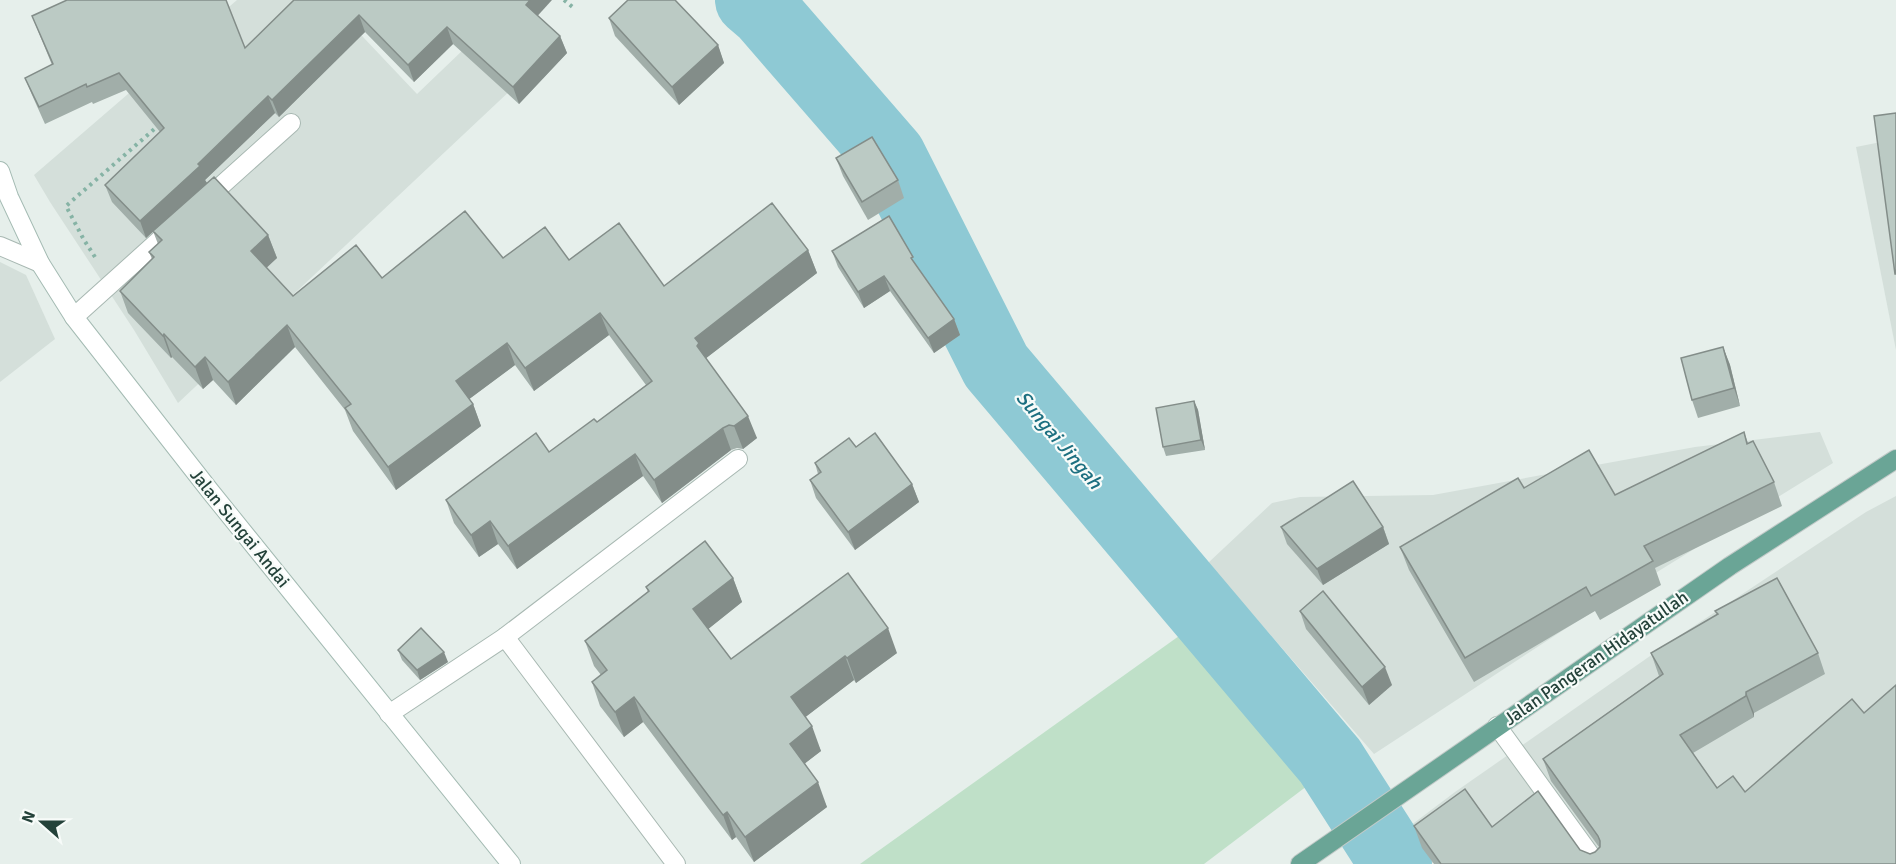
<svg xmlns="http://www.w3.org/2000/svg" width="1896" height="864" font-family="Signika,sans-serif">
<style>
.built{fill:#d4dfda}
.green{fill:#bfe0c8}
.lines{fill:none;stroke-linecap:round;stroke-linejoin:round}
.river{stroke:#8ec9d4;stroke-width:72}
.lane-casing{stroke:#a8b8b2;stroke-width:20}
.street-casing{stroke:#a8b8b2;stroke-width:20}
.secondary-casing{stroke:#a4bbb3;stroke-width:20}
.primary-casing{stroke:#c2cac8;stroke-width:20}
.path{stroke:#86b3a5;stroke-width:4;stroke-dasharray:3 4.5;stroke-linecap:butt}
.lane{stroke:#fff;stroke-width:18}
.street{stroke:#fff;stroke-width:18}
.secondary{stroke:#fff;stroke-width:18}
.primary{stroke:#6aa596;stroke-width:18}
.wall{fill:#a1aea9}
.shaded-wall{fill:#838d89}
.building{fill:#bbcac4;stroke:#838d89;stroke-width:1.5}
.labels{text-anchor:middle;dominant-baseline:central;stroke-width:4.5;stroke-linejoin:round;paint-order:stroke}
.street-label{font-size:18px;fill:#24423a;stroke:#f7fbf9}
.water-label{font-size:20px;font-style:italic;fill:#1c6f80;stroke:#f7fbf9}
</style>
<rect width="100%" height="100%" fill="#e6efeb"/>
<g class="built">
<path d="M237,0H328L417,94L464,49L514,87L178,403L134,330L50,202L34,175Z"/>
<path d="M1896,139V350L1856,147Z"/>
<path d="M0,262L26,275L55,339L0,382Z"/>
<path d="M1820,432L1833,463L1562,631L1374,754L1208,563L1272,503L1300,497L1433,495L1695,447Z"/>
<path d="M1896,496V864L1413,863L1398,835L1455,792L1673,640L1866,512Z"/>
</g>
<path class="green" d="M1179,636L1307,786L1204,864H860Z"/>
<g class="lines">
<path class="river" d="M751,0L765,12L890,156L996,366L1330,761L1396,864"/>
<g class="lane-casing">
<g id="lane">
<path d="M505,637L676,864"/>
<path d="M389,714L505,637L738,459"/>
<path d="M1497,726L1597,864"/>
</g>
</g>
<g class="street-casing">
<g id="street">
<path d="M203,202L291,123"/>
<path d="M0,246L40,263"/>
<path d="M74,317L175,226"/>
</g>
</g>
<g class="secondary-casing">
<path id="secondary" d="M0,171L9,197L40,263L74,317L210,491L511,864"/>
</g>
<g class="primary-casing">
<path id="primary" d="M1300,864L1730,566L1896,459"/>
</g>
<g class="path">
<path d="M564,0L575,9"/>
<path d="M95,257L84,240L66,206L159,125"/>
</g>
<use href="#lane" class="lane"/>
<use href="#street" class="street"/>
<use href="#secondary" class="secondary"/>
<use href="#primary" class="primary"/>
</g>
<g class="wall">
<path d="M294,0L538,16L560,36L567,53L519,104L453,44L414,82L365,32L279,117L275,113L205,180L207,183L146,238L112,202L105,185L160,132L126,90L93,104L92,102L45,124L32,95L25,78L52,65L32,16L245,48Z"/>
<path d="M609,18L718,45L724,63L679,105L615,36Z"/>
<path d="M836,158L898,180L904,198L868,220L843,176Z"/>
<path d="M153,231L268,235L277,258L266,267L293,296L382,278L503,258L569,260L664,286L808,250L817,273L706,358L757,438L743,449L737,448L731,450L662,503L643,476L517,569L498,544L479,557L454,523L446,500L549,452L597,422L646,385L609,335L534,391L515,365L469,399L473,404L481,426L396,490L353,431L345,410L295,347L236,405L213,380L203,389L172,357L171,358L128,313L120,291L152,259L149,252L158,244Z"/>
<path d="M832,251L917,267L954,319L960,335L934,353L890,291L864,308L838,267Z"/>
<path d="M1723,347L1730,365L1740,406L1698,418L1692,400Z"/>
<path d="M1194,401L1198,410L1205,450L1166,456L1163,447Z"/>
<path d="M1744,432L1748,443L1774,482L1782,506L1655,568L1661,585L1600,620L1595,611L1474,682L1409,570L1400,547L1524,488L1615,495Z"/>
<path d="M856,447L912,484L919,502L855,550L816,498L810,480L818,474L815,463Z"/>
<path d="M1281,527H1383L1389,544L1323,585L1287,544Z"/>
<path d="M733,578L742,602L708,629L731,659L897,653L856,683L854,680L805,717L821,751L805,763L827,807L754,862L736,837L732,840L643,722L624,737L600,706L592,682L601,675L594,666L585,641L648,592L646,587Z"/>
<path d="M1300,611L1392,685L1369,705L1306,629Z"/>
<path d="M1715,611L1818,653L1825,674L1754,713V717L1693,753L1717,788L1745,792L1896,864H1434L1422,848L1414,826L1492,827L1580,850L1590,854L1595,852L1599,847L1551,781L1543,759L1659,676L1651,653L1717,615Z"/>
<path d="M398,650L448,662L420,680L402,660Z"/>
</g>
<g class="shaded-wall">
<path d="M530,0H552L532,22L526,5Z"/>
<path d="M359,15L365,32L279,117L272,100Z"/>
<path d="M447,27L453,44L414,82L408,65Z"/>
<path d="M560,36L567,53L519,104L513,87Z"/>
<path d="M718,45L724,63L679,105L672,87Z"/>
<path d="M268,96L275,113L205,180L207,183L146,238L140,221Z"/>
<path d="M268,235L277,258L260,274L251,251Z"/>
<path d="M808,250L817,273L705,359L697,346L695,338Z"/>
<path d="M884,276L890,291L864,308L858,292Z"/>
<path d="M600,313L609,335L534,391L525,368Z"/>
<path d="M954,319L960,335L934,353L928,338Z"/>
<path d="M287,325L295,347L236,405L228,382Z"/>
<path d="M164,334L172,357L171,358L163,336Z"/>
<path d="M507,343L515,365L464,403L456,381Z"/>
<path d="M1723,347L1730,365L1740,406L1734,388Z"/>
<path d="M205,357L213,380L203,389L195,367Z"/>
<path d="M1194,401L1198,410L1205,450L1201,440Z"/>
<path d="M473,404L481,426L396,490L388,467Z"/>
<path d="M748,416L757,438L743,449L734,426Z"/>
<path d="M723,428L731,450L662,503L654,480Z"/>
<path d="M635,454L643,476L517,569L508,546Z"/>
<path d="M912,484L919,502L855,550L848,532Z"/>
<path d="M490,521L498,544L479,557L471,535Z"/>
<path d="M1383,527L1389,544L1323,585L1317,569Z"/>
<path d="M733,578L742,602L702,634L693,609Z"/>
<path d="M888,628L897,653L856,683L847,658Z"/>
<path d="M444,652L448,662L420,680L417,670Z"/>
<path d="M845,656L854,680L799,722L791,697Z"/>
<path d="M1385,667L1392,685L1369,705L1362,687Z"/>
<path d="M1746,692L1754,713V717L1746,696Z"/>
<path d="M634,697L643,722L624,737L615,712Z"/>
<path d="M812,726L821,751L799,768L790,744Z"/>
<path d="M818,782L827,807L754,862L745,837Z"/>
<path d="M727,812L736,837L732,840L723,815Z"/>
</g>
<g class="building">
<path d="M67,0H226L245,48L294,0H530L526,5L560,36L513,87L447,27L408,65L359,15L272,100L268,96L198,164L200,166L140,221L105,185L164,128L119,73L87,87L86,84L39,107L25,78L53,64L32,16Z"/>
<path d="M628,0H675L718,45L672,87L609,18Z"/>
<path d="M1896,113V274H1895L1874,116Z"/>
<path d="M872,137L898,180L862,202L836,158Z"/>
<path d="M214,177L268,235L251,251L293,296L356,245L382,278L465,211L503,258L545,227L569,260L619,223L664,286L772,203L808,250L695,338L699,343L697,346L748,416L734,426L729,425L723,428L654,480L635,454L508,546L490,521L471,535L446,500L536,433L549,452L594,419L597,422L652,381L600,313L525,368L507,343L456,381L473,404L388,467L345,408L351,404L287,325L228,382L205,357L195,367L164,334L163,336L120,291L154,257L149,252L162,240L153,231Z"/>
<path d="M889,216L913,257L911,258L954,319L928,338L884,276L858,292L832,251Z"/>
<path d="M1723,347L1734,388L1692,400L1681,358Z"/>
<path d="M1194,401L1201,440L1163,447L1156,408Z"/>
<path d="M1744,432L1747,444L1753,441L1774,482L1644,546L1653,561L1591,596L1586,587L1465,658L1400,547L1518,478L1524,488L1589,450L1615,495Z"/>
<path d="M875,433L912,484L848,532L810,480L821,472L815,463L849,438L856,447Z"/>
<path d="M1353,481L1383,527L1317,569L1281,527Z"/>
<path d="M705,541L733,578L693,609L731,659L848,573L888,628L847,658L845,656L791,697L812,726L790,744L818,782L745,837L727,812L723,815L634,697L615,712L592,682L607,670L585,641L649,591L646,587Z"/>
<path d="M1777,578L1818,653L1746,692V696L1680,735L1717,788L1733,776L1745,792L1852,699L1864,713L1896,685V864H1441L1414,826L1465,789L1492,827L1538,791L1580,850L1590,854L1595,852L1600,847V841L1598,836L1543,759L1663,674L1651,653L1718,614L1715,611Z"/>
<path d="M1323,591L1385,667L1362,687L1300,611Z"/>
<path d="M421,628L444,652L417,670L398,650Z"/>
</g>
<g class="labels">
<g class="street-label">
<text transform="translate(240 528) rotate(51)">Jalan Sungai Andai</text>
<text transform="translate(1596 658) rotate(-35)">Jalan Pangeran Hidayatullah</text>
</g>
<g class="water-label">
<text transform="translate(1059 440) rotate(50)">Sungai Jingah</text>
</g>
</g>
<g transform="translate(42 822) rotate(291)" stroke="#f7fbf9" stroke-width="4.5" paint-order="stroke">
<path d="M0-4.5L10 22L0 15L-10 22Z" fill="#24423a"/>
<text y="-9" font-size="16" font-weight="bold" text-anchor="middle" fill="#24423a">N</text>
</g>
</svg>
